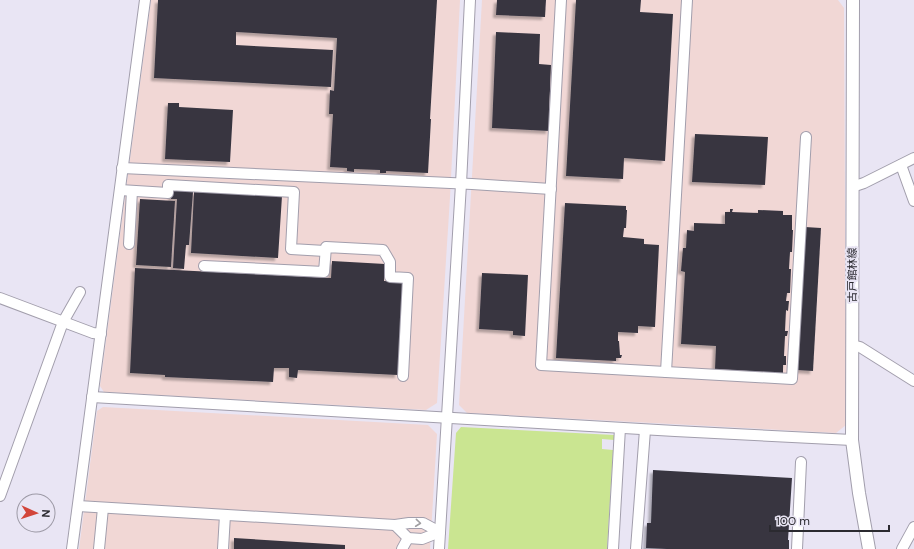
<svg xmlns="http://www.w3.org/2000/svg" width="914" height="549" font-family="'DM Sans','Noto Sans JP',sans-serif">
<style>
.industrial{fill:#f1d7d5}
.green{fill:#cae591}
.building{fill:#373541;filter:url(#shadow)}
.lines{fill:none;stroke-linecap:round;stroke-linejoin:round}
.minor-casing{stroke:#a29eac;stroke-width:12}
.major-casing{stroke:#a29eac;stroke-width:14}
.minor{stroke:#fff;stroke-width:10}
.major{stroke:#fff;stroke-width:12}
.oneway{stroke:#a09fa2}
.labels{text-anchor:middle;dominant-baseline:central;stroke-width:4;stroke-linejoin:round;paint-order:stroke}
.street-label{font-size:11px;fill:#2b2a30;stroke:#e9e5f4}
</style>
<defs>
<filter id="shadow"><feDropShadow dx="-3" dy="3" stdDeviation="1" flood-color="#0004"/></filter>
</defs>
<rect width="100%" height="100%" fill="#e9e5f4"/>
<g class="industrial">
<path d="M151,0H460L450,197L437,403L426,410L104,392L100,386Z"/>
<path d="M482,0H838L844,8L846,425L836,433L467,413L459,405Z"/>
<path d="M103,407L428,425L437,434L430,549H79L97,411Z"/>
</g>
<path class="green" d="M461,427L614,435V440L602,439V449L613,450L607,549H448L456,433Z"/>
<g class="building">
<path d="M158,0H437L430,119H431L428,173L386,171V173H380V170L354,169V172L347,171V168L330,167L333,114H329L330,90L334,91L337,38L236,32V45L333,50L331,87L154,78Z"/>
<path d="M497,0H546L545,17L496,15Z"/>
<path d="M576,0H641L640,12L673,14L665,161L624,158L623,179L566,176Z"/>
<path d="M496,32L540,34L539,64L551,65L549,114H550L549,131L492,128Z"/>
<path d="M168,103H179V107L233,110L230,162L165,159Z"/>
<path d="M695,134L768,137L765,185L692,182Z"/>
<path d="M172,190L193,192L189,245H186L184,269L173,268L177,199H171Z"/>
<path d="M194,192L246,194L247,192L282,196L278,258L191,253Z"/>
<path d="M140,199L175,201L171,267L136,265Z"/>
<path d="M565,203L626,206V210H627L626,228H624L623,237L644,239V244L659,245L655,327L638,326V333L618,332V341H619L620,355H622L621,358H616V361L556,358Z"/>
<path d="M730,209H733L732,212L758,213V210L783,211V215H792V230H793L792,252H790L789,269H791L790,293H787L786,301H789L788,311L786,310L785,331H788L787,336H785L784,356H786V365H783V373L715,369L716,346L681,344L685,272L681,271L683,248H686L687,230L694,231V223L725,224V212H730Z"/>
<path d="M805,227L821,228L813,371L797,370Z"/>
<path d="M332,261L385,264L384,281L403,282L398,375L298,370L297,378L289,377V368H274L273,382L165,377V375L130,373L135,268L331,278Z"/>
<path d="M482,273L528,275L525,336L513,335V331L479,329Z"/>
<path d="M653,470L792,478L788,540H789V549H667L646,548L647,523H651Z"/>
<path d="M234,538L345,545V549H234Z"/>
</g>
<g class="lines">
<g class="minor-casing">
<g id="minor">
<path d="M561,0L541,365L792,379L806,137"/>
<path d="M901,165L914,201"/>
<path d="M122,168L472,184L551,189"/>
<path d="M852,187L864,183L914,158"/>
<path d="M120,190L168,193V185L294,192L291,249L325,251"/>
<path d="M129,244L132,191"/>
<path d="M204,266L324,272L326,247L383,250L390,262V277L408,278L403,376"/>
<path d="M0,298L93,333L101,334"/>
<path d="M852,345L860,347L914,381"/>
<path d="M666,372L687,0"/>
<path d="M92,397L675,431L852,440"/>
<path d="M0,496L63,322L80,292"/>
<path d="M78,506L395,525L409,523H423L440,532"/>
<path d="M395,525L408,538L422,539L440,532"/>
<path d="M72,549L145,0"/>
<path d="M99,549L103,508"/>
<path d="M223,549L225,515"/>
<path d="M402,549L408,538"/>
<path d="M439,549L461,184L470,0"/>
<path d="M613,549L620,428"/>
<path d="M636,549L645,430"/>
<path d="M797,549L801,462"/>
<path d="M902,549L914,527"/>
</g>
</g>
<g class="major-casing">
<path id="major" d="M853,0L852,440L859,493L869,549"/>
</g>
<use href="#minor" class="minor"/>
<use href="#major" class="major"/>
</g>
<defs><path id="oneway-chevron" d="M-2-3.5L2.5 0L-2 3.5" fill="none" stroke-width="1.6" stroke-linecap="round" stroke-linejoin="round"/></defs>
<use class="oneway" href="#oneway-chevron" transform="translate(418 523) rotate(6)"/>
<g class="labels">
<g class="street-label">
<text transform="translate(852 275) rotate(-90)">古戸館林線</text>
</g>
</g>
<g transform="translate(36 513) rotate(93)"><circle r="19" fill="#e9e5f4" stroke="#9d9aa6"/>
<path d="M0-3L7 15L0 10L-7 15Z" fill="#d2453a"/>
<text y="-6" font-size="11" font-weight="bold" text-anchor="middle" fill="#2b2a30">N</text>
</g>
<path d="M770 525v6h119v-6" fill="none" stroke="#2b2a30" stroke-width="2"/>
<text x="776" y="525" font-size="12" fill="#2b2a30" stroke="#e9e5f4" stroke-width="3" paint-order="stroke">100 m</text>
</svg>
